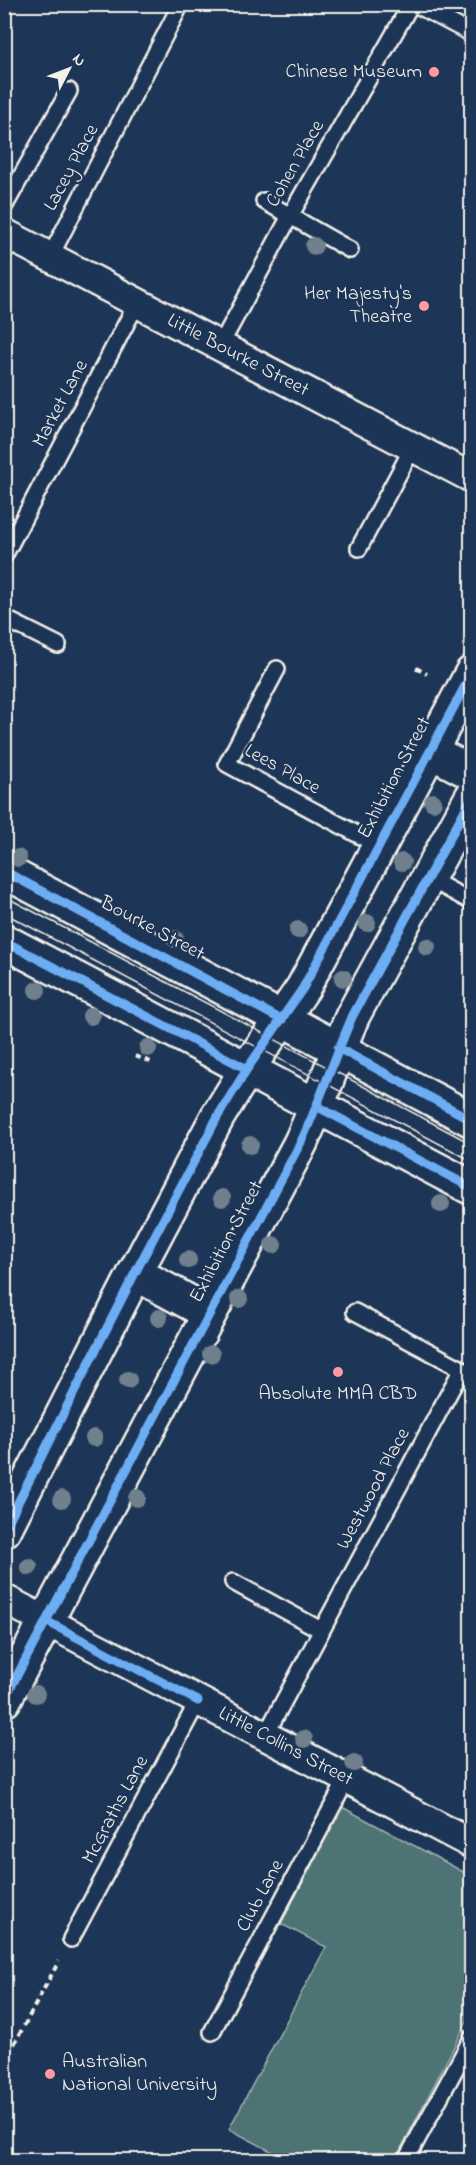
<svg xmlns="http://www.w3.org/2000/svg" width="476" height="2165" font-family="'Indie Flower',sans-serif">
<style>
.green{fill:#4e7374;stroke:#a1b2ae;stroke-width:1.5}
.lines{fill:none;stroke-linecap:round;stroke-linejoin:round}
.service-casing{stroke:#f4f1e8;stroke-width:20}
.minor-casing{stroke:#f4f1e8;stroke-width:33}
.tertiary-casing{stroke:#f4f1e8;stroke-width:38}
.path{stroke:#f4f1e8;stroke-width:4;stroke-dasharray:6 4.5;stroke-linecap:butt}
.service{stroke:#1d3557;stroke-width:15}
.minor{stroke:#1d3557;stroke-width:28}
.tertiary{stroke:#1d3557;stroke-width:33}
.tram{stroke:#f4f1e8;stroke-width:1.5}
.cycleway-casing{stroke:#1d3557;stroke-width:13}
.cycleway{stroke:#6dadf4;stroke-width:9}
.tree{fill:#6f818d}
.poi-dot{fill:#ff9aa2;stroke:#1d3557;stroke-width:2}
.labels{text-anchor:middle;dominant-baseline:central;stroke-width:5;stroke-linejoin:round;paint-order:stroke}
.poi-label{font-size:20px;fill:#f4f1e8;stroke:#1d3557;text-anchor:end}
.street-label{font-size:20px;fill:#f4f1e8;stroke:#1d3557}
</style>
<rect width="100%" height="100%" fill="#1d3557"/>
<filter id="ink" filterUnits="userSpaceOnUse"><feTurbulence type="fractalNoise" baseFrequency=".0167" numOctaves="2"/><feDisplacementMap in="SourceGraphic" scale="12" xChannelSelector="R" yChannelSelector="G"/><feConvolveMatrix kernelMatrix="1 2 1 2 8 2 1 2 1" color-interpolation-filters="sRGB"/></filter>
<g filter="url(#ink)">
<path class="green" d="M342,1807L471,1876V2014L395,2160H284V2158L229,2129L326,1947L281,1924Z"/>
<g class="lines">
<g class="service-casing">
<g id="service">
<path d="M415,4L472,34"/>
<path d="M264,201L350,250"/>
<path d="M4,207L69,91"/>
<path d="M50,257L181,4"/>
<path d="M220,346L290,216L411,4"/>
<path d="M359,548L413,447"/>
<path d="M4,556L137,303"/>
<path d="M4,618L58,645"/>
<path d="M277,669L227,764L379,846"/>
<path d="M428,878L472,902"/>
<path d="M233,1582L321,1630"/>
<path d="M265,1736L462,1369L355,1312"/>
<path d="M71,1939L198,1701"/>
<path d="M212,2032L347,1779"/>
<path d="M406,2160L472,2038"/>
</g>
</g>
<g class="minor-casing">
<g id="minor">
<path id="s1" d="M4,233L472,478"/>
<path id="s2" d="M4,1599L472,1844"/>
</g>
</g>
<g class="tertiary-casing">
<g id="tertiary">
<path d="M430,751L472,773"/>
<path d="M4,871L472,1120"/>
<path d="M4,941L472,1188"/>
<path d="M135,1273L209,1313"/>
<path d="M4,1530L135,1273L218,1116L247,1069L303,988L472,673"/>
<path d="M4,1700L300,1144C320,1102 334,1058 353,1015L472,797"/>
</g>
</g>
<g class="path">
<path d="M416,668L427,674"/>
<path d="M135,1056L151,1062"/>
<path d="M4,2063L59,1961"/>
</g>
<use href="#service" class="service"/>
<use href="#minor" class="minor"/>
<use href="#tertiary" class="tertiary"/>
<g class="tram">
<path d="M4,896L472,1144"/>
<path d="M4,913L472,1161"/>
</g>
<g class="cycleway-casing">
<g id="cycleway">
<path d="M4,871L282,1020"/>
<path d="M4,941L247,1069"/>
<path d="M338,1048L472,1120"/>
<path d="M318,1107L472,1188"/>
<path d="M4,1530L135,1273L218,1116L247,1069L303,988L472,673"/>
<path d="M46,1621L198,1701"/>
<path d="M4,1700L300,1144C320,1102 334,1058 353,1015L472,797"/>
</g>
</g>
<use href="#cycleway" class="cycleway"/>
</g>
<g class="tree">
<circle cx="314" cy="246" r="9"/>
<circle cx="433" cy="802" r="9"/>
<circle cx="18" cy="858" r="9"/>
<circle cx="402" cy="862" r="9"/>
<circle cx="367" cy="923" r="9"/>
<circle cx="298" cy="930" r="9"/>
<circle cx="175" cy="939" r="9"/>
<circle cx="427" cy="947" r="9"/>
<circle cx="343" cy="978" r="9"/>
<circle cx="37" cy="990" r="9"/>
<circle cx="91" cy="1016" r="9"/>
<circle cx="148" cy="1048" r="9"/>
<circle cx="250" cy="1145" r="9"/>
<circle cx="222" cy="1198" r="9"/>
<circle cx="441" cy="1204" r="9"/>
<circle cx="273" cy="1245" r="9"/>
<circle cx="188" cy="1260" r="9"/>
<circle cx="239" cy="1299" r="9"/>
<circle cx="159" cy="1318" r="9"/>
<circle cx="211" cy="1354" r="9"/>
<circle cx="128" cy="1380" r="9"/>
<circle cx="94" cy="1438" r="9"/>
<circle cx="137" cy="1498" r="9"/>
<circle cx="62" cy="1499" r="9"/>
<circle cx="29" cy="1567" r="9"/>
<circle cx="36" cy="1694" r="9"/>
<circle cx="304" cy="1739" r="9"/>
<circle cx="354" cy="1763" r="9"/>
</g>
</g>
<g class="poi-dot">
<circle cx="434" cy="72" r="6"/>
<circle cx="424" cy="306" r="6"/>
<circle cx="338" cy="1372" r="6"/>
<circle cx="50" cy="2074" r="6"/>
</g>
<g class="labels">
<g class="poi-label">
<text x="422" y="72">Chinese Museum</text>
<text x="412" y="294">Her Majesty's<tspan x="412" dy="23">Theatre</tspan></text>
<text x="338" y="1394" text-anchor="middle">Absolute MMA CBD</text>
<text x="62" y="2062" text-anchor="start">Australian<tspan x="62" dy="23">National University</tspan></text>
</g>
<g class="street-label">
<text transform="translate(296 164) rotate(-60)">Cohen Place</text>
<text transform="translate(72 168) rotate(-62)">Lacey Place</text>
<text stroke="none"><textPath href="#s1" startOffset="264">Little Bourke Street</textPath></text>
<text transform="translate(61 404) rotate(-62)">Market Lane</text>
<text transform="translate(282 770) rotate(29)">Lees Place</text>
<text transform="translate(395 778) rotate(-62)">Exhibition Street</text>
<text transform="translate(152 929) rotate(28)">Bourke Street</text>
<text transform="translate(227 1242) rotate(-62)">Exhibition Street</text>
<text transform="translate(374 1489) rotate(-62)">Westwood Place</text>
<text stroke="none"><textPath href="#s2" startOffset="318">Little Collins Street</textPath></text>
<text transform="translate(116 1810) rotate(-62)">McGraths Lane</text>
<text transform="translate(261 1896) rotate(-62)">Club Lane</text>
</g>
</g>
<rect width="476" height="2165" fill="none" stroke="#1d3557" stroke-width="24"/>
<rect x="12" y="12" width="452" height="2141" fill="none" stroke="#f4f1e8" stroke-width="2" filter="url(#ink)"/>
<g transform="translate(69 69) rotate(48)" stroke="#1d3557" stroke-width="4.5" paint-order="stroke">
<path d="M0-4.5L10 22L0 15L-10 22Z" fill="#f4f1e8"/>
<text y="-9" font-size="16" font-weight="bold" text-anchor="middle" fill="#f4f1e8">N</text>
</g>
</svg>
